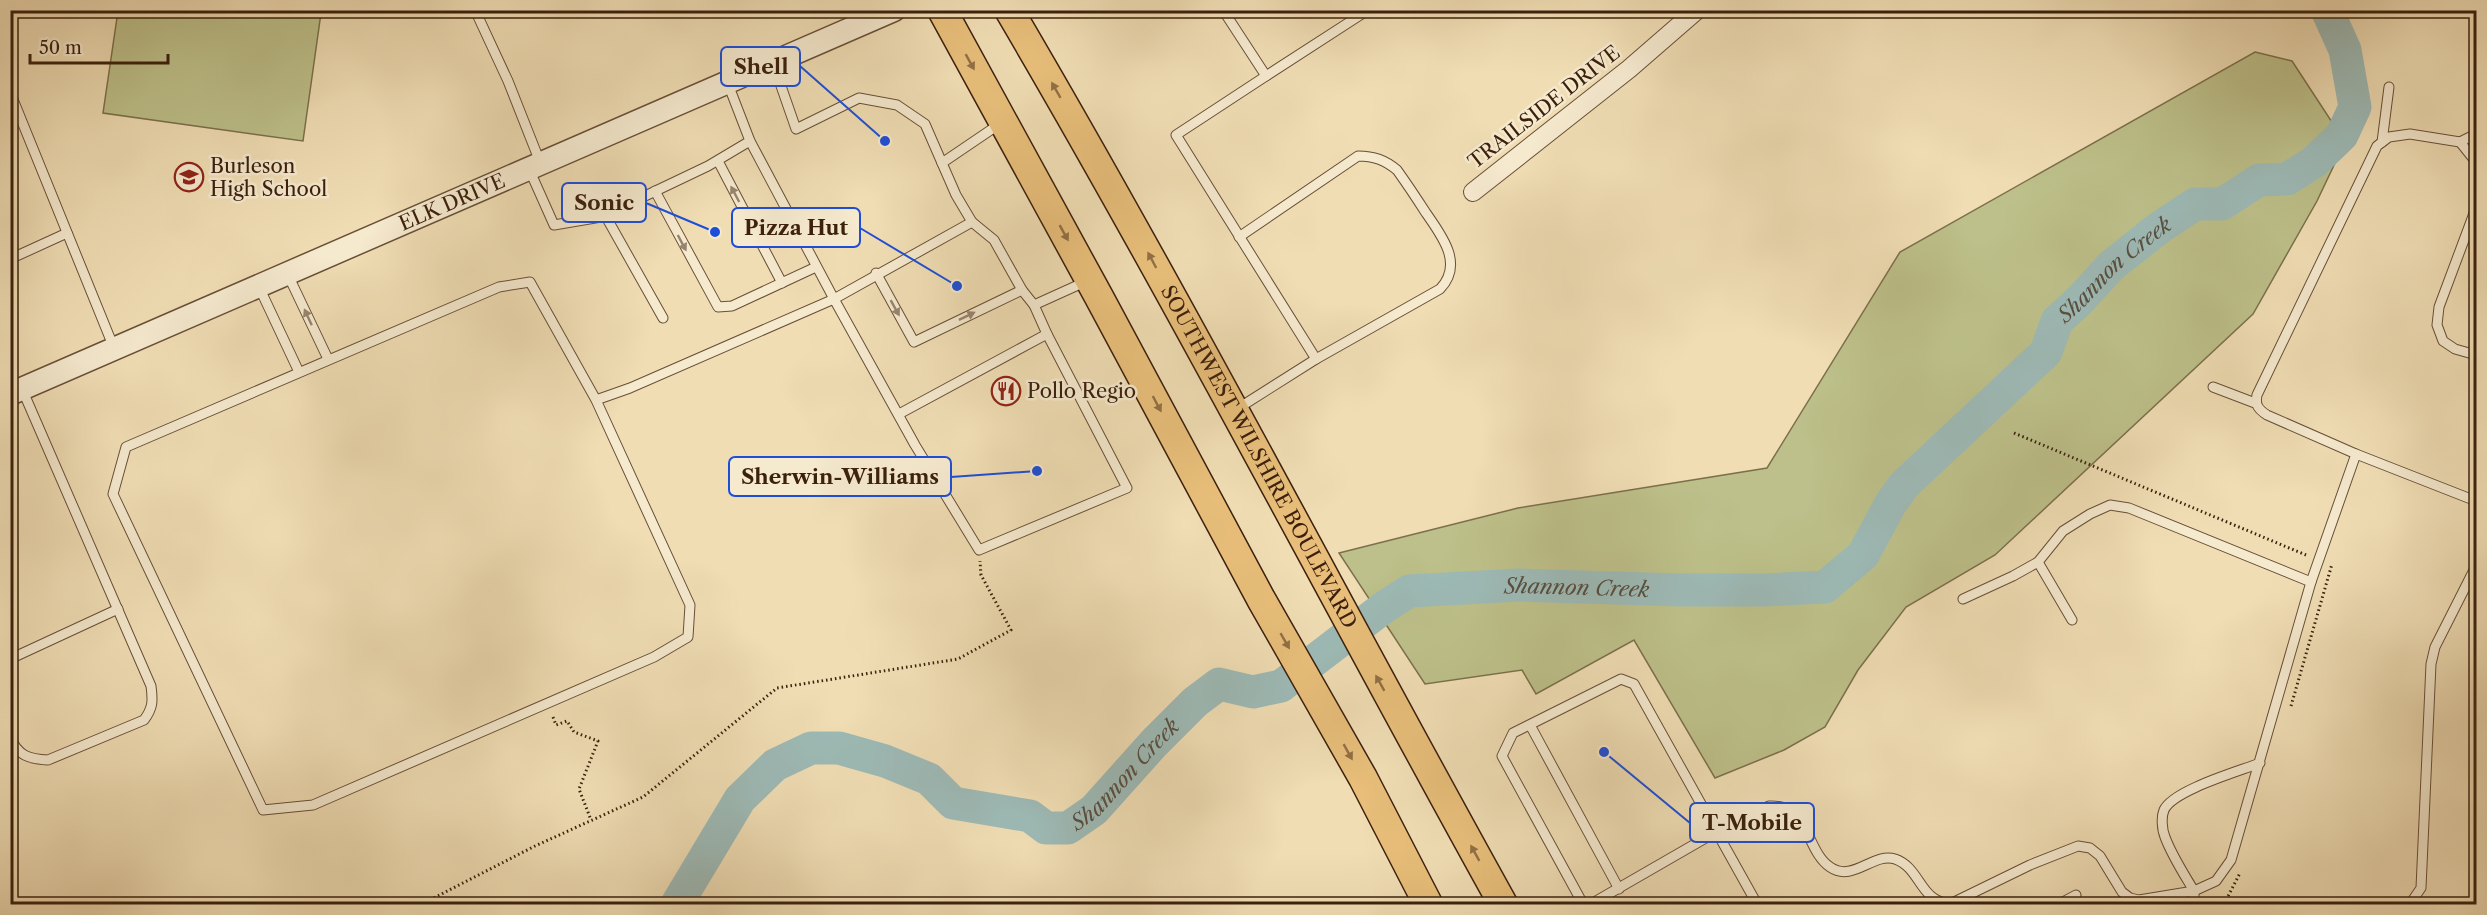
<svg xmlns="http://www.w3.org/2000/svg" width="2487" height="915" font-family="'Libre Caslon Text',serif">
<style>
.green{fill:#bdc08a;stroke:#7c704c;stroke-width:1.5}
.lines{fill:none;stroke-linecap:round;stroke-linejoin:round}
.river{stroke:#9dbab6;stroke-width:33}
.service-casing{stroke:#684f37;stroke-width:11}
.minor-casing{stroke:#684f37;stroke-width:20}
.tertiary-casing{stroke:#684f37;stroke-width:25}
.primary-casing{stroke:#3b200d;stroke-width:31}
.path{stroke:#3b200d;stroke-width:3;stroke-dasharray:1.5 3;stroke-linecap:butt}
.service{stroke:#f5e9ce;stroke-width:9}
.minor{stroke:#f5e9ce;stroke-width:18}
.tertiary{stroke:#f5e9ce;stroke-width:22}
.primary{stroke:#e8be7a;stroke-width:28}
.oneway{fill:#926f44}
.oneway2{fill:#98846e}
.labels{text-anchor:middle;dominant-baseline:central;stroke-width:5;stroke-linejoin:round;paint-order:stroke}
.street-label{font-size:20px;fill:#3b200d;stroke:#f5e9ce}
.poi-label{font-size:20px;fill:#3b200d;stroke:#f5e9ce;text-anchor:start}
.water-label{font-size:21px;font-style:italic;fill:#584e40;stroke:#f5e9ce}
.leader{fill:none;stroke:#1d4ed8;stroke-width:2}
.callout-dot{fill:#1d4ed8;stroke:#f5e9ce;stroke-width:2}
.callout{fill:#f5e9ce;stroke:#1d4ed8;stroke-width:2}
.callout-label{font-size:21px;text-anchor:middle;font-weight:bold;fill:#3b200d}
</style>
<rect width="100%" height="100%" fill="#f0ddb4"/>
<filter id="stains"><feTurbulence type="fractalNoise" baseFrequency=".00333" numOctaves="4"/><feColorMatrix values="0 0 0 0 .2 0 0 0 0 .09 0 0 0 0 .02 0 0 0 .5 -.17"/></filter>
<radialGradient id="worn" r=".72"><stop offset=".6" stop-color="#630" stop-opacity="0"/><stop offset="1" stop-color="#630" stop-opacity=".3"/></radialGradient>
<g class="green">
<path d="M305,11L321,13L303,141L103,113L118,11Z"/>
<path d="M2255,52L2292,61L2345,142L2317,201L2253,314L1995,555L1906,607L1858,670L1825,727L1784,750L1715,778L1634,640L1536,694L1522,670L1425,684L1339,553L1518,508L1767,468L1900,252Z"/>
</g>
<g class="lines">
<path class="river" id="s1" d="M677,904L740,799L775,765L811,748H839L885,761L929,779L953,803L1030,816L1046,828H1068L1094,810L1154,743L1195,702L1219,684L1253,692L1281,686L1383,608L1409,591L1519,585L1681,590H1765L1825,587L1863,555L1891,503L1904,485L2046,352L2057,321L2080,300L2111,266L2159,228L2195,204H2222L2259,180L2287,179L2314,162L2342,135L2355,107L2345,50L2327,10"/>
<g class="service-casing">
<g id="service">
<path d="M475,10L508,81L540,162"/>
<path d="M1223,10L1266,76L1176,135L1316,359L1237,409"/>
<path d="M773,63L796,129L859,98L897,105L925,124L942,163"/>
<path d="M1266,76L1368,10"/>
<path d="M10,92L114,348"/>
<path d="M750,141L834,299L972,222L956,195L942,163L1001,123"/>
<path d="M2382,142L2389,87"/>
<path d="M2460,142L2476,162"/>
<path d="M718,161L782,283"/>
<path d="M529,169L554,225L601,217L708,166L750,141L728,84"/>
<path d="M655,191L718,307L732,306L816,267"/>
<path d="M2476,208L2439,307L2437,325L2443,341L2455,349L2476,355"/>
<path d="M605,215L663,318"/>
<path d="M972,222L994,240L1022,290L1034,305"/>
<path d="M1239,237L1358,156C1374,156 1385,160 1397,170C1407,184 1417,199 1426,213C1442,236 1464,264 1440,289L1316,359"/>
<path d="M10,259L67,233"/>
<path d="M876,273L914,342L1022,290"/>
<path d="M288,275L328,359"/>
<path d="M259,287L299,372"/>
<path d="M2213,387L2255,403"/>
<path d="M596,400L690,605L688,637L654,657L313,805L263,810L113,494L126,447L499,287L530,282L596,400L630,388L834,299L915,445L979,550L1127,488L1047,334L1034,305L1087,281"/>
<path d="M899,414L1047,334"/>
<path d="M2356,454L2476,501"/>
<path d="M2038,562L2072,620"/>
<path d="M2311,582L2356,454L2267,415C2258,409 2255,405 2257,395L2377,146L2389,137L2410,134L2460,142L2476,134"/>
<path d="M1963,599L2013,576L2038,562L2063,531L2090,514L2110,505L2129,508L2311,582L2231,860L2216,881L2194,891C2184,874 2172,856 2165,837C2162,830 2161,817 2164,810C2173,790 2240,771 2260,763"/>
<path d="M10,659L118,609"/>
<path d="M1530,725L1619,889"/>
<path d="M10,737C18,756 29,759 48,760L144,720C153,708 153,701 151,686L22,389"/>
<path d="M1583,904L1502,756L1513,733L1621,679L1634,684L1757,904"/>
<path d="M1591,904L1716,832L1769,806C1810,804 1805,850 1830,867C1853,883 1873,852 1895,859C1921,868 1919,901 1950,904L2030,865L2078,846L2090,848L2100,856L2122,892L2130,898L2139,900L2194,891V904"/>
<path d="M2059,904L2076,895"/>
<path d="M2410,904L2421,888L2431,664L2435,647L2476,566"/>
</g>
</g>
<g class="minor-casing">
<path id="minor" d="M1473,192L1629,69L1697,10"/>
</g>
<g class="tertiary-casing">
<g id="tertiary">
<path id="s2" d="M10,394L894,10"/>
</g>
</g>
<g class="primary-casing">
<g id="primary">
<path d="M942,10L1099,297L1261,599L1363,778L1428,904"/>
<path id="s3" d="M1009,10C1182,304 1338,607 1503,904"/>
</g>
</g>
<g class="path">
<path d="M2014,433L2306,555"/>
<path d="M2291,706L2332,564"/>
<path d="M553,717L556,725L567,721L574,732L598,741L579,789L591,820"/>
<path d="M422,904L535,846L643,797L777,688L958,659L1011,630L981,575L980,561"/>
<path d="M2224,904L2240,873"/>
</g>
<use href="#service" class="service"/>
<use href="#minor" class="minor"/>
<use href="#tertiary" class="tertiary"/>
<use href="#primary" class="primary"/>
</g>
<defs><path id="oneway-solid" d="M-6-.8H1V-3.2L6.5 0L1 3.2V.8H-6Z" transform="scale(1.5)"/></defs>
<g class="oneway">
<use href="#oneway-solid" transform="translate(970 62) rotate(61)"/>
<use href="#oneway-solid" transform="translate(1056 90) rotate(-120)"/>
<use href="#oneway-solid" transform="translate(1064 233) rotate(61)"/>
<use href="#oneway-solid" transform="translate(1152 260) rotate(-118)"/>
<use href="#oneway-solid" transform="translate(1157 404) rotate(62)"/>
<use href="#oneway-solid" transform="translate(1285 641) rotate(60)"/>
<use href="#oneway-solid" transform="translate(1380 683) rotate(-119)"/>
<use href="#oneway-solid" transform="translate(1348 752) rotate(61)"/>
<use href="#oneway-solid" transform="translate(1475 853) rotate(-119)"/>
</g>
<g class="oneway2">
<use href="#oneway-solid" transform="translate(735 194) rotate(-118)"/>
<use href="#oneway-solid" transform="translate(682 243) rotate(62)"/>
<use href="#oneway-solid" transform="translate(895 308) rotate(61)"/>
<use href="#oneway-solid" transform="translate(967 316) rotate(-26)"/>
<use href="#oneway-solid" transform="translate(308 317) rotate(-115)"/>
</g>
<defs>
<g id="school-ring" transform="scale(1.5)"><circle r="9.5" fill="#f5e9ce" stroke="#8f2418" stroke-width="1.5"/><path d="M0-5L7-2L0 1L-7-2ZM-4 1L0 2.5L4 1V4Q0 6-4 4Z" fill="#8f2418"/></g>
<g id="restaurant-ring" transform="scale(1.5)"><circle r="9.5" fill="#f5e9ce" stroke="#8f2418" stroke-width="1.5"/><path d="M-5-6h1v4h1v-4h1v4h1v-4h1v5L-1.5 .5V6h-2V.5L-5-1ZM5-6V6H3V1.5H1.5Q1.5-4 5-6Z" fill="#8f2418"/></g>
</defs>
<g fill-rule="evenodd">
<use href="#school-ring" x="189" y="177"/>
<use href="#restaurant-ring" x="1006" y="391"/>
</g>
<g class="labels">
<g class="street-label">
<text transform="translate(1544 107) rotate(-38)">TRAILSIDE DRIVE</text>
<text stroke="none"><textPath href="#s2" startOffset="482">ELK DRIVE</textPath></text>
<text stroke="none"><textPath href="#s3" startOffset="512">SOUTHWEST WILSHIRE BOULEVARD</textPath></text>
</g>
<g class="poi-label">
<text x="210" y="166">Burleson<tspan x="210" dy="23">High School</tspan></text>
<text x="1027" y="391">Pollo Regio</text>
</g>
<g class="water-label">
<text stroke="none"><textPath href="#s1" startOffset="1773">Shannon Creek</textPath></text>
<text stroke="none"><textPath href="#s1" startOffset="1089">Shannon Creek</textPath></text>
<text stroke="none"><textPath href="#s1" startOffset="567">Shannon Creek</textPath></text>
</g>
</g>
<path class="leader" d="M885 141L800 66M715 232L646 203M957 286L860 228M1037 471L951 477M1604 752L1690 823"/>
<g class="callout-dot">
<circle cx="885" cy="141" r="6"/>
<circle cx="715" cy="232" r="6"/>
<circle cx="957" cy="286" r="6"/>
<circle cx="1037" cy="471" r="6"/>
<circle cx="1604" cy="752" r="6"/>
</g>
<g class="callout">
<rect x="721" y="47" width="79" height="39" rx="6"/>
<rect x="562" y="183" width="84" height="39" rx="6"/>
<rect x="732" y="208" width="128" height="39" rx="6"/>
<rect x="729" y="457" width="222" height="39" rx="6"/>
<rect x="1690" y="803" width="124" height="39" rx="6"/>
</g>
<g class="callout-label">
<text x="761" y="74">Shell</text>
<text x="604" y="210">Sonic</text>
<text x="796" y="235">Pizza Hut</text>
<text x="840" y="484">Sherwin-Williams</text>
<text x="1752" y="830">T-Mobile</text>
</g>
<rect width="2487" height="915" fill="none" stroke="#f0ddb4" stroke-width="36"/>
<rect x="12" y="12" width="2463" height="891" fill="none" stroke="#3b200d" stroke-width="3"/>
<rect x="18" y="18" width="2451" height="879" fill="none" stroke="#3b200d" stroke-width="1.5"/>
<path d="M30 54v9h138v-9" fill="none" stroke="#3b200d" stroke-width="3"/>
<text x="39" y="54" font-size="18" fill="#3b200d" stroke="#f5e9ce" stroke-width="4.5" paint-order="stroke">50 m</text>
<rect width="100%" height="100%" filter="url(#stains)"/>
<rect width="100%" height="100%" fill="url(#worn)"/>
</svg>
